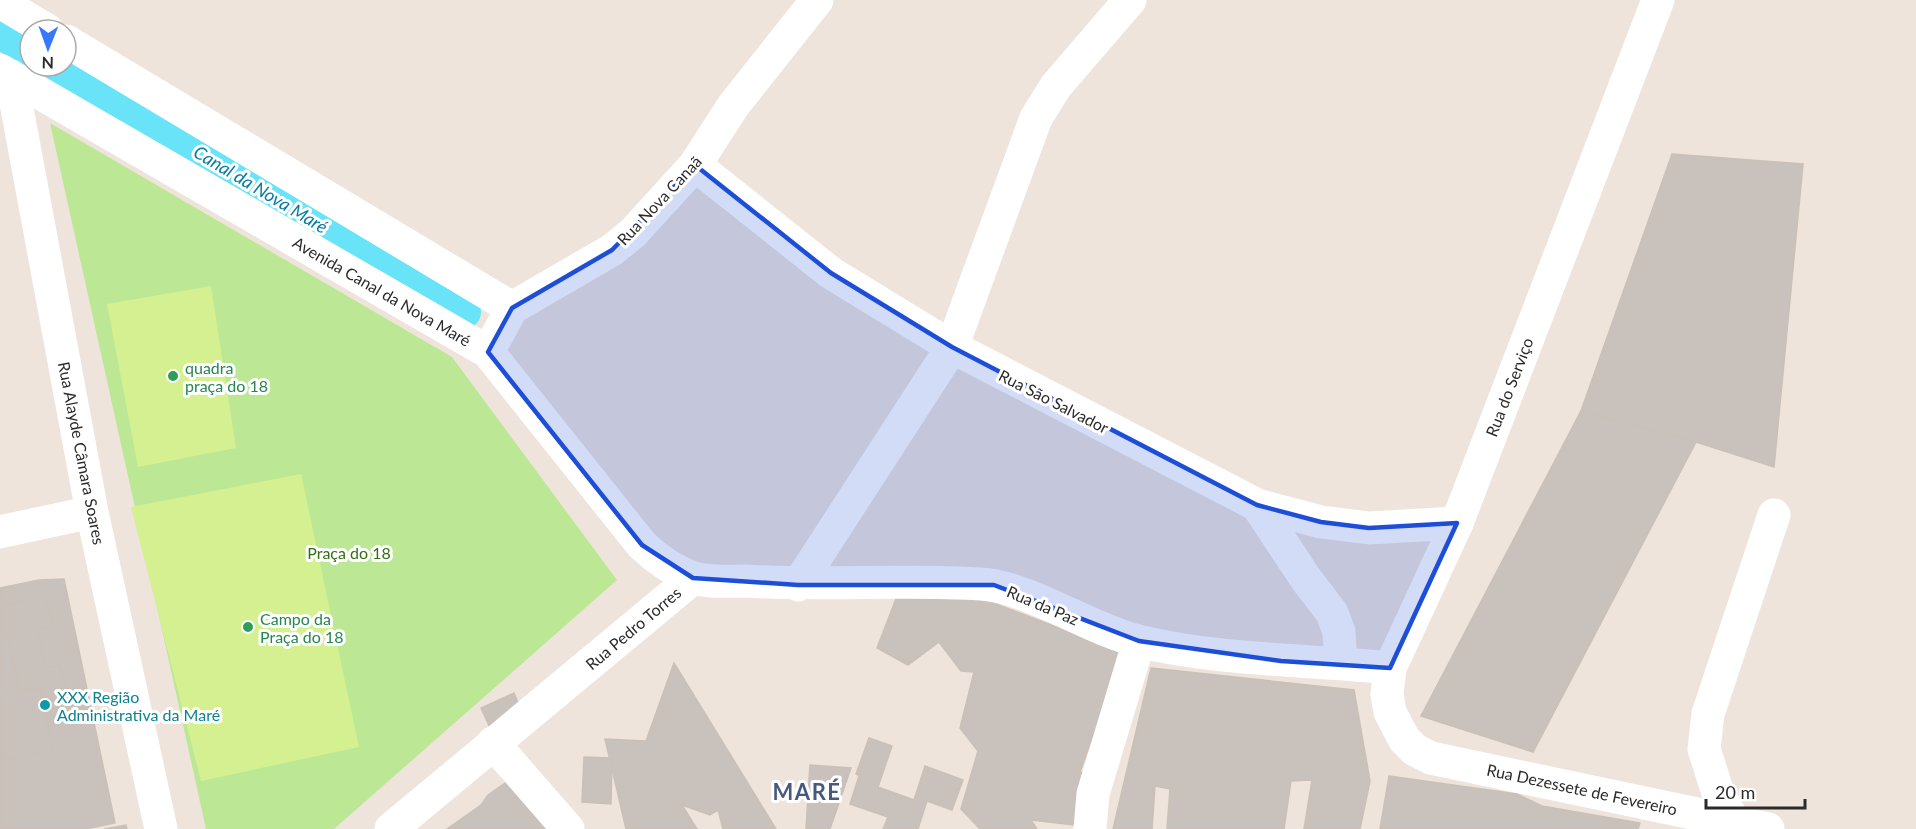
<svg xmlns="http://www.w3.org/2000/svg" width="1916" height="829" font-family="Lato,sans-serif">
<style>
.green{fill:#bce895}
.pitch{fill:#d4f090}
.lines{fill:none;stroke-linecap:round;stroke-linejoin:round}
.canal{stroke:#69e3f7;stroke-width:34}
.building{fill:#c9c1bc;stroke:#cac0b6;stroke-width:1.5}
.minor{stroke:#fff;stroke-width:33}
.marked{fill:#1d4ed8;fill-opacity:0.2;stroke:#1d4ed8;stroke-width:4.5;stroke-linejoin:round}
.leisure-dot{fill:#2e9e5b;stroke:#fff;stroke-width:2}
.culture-dot{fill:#0f9aa8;stroke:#fff;stroke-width:2}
.labels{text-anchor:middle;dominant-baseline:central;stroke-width:6;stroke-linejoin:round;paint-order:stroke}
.street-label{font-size:16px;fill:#2b2b2b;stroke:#fff}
.leisure-label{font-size:16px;fill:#27864d;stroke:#fff;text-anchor:start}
.park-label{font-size:16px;fill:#336e15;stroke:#fff}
.culture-label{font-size:16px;fill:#0d838f;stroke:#fff;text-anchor:start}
.water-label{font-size:18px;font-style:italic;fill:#057d9f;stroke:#fff}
.district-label{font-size:22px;font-weight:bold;letter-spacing:1.5px;fill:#48597f;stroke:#fff}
</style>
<rect width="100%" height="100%" fill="#eee4dc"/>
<path class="green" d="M50,123L452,357L617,580L334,829H206Z"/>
<g class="pitch">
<path d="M211,286L236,448L138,467L107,304Z"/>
<path d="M301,474L359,747L201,781L131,507Z"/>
</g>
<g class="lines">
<g class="canal">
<path d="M0,32L30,50"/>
<path d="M57,66L464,312"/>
</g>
</g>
<g class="building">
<path d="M1672,154L1803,164L1774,467L1696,442L1581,411Z"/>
<path d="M1581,411L1696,442L1533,752L1421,716Z"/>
<path d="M64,579L115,823L86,829H0V588L39,580Z"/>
<path d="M899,591L970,594L1123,652L1080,772L1103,774L1074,825L1031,820L1037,829H980L961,809L978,751L960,728L974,672L961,671L939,642L908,665L877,648Z"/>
<path d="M46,596L52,625L38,629L45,668L60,665L67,696L44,701L42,686L19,690L8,639L0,641V606Z"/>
<path d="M674,663L776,829H723L718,810L710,815L682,805L697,829H626L605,739L646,741Z"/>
<path d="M1151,668L1354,690L1370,781L1360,829H1304L1312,780L1291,781L1284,829H1167L1170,789L1155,786L1152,829H1113Z"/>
<path d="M40,689L53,750L3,760L0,744V697Z"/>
<path d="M514,693L525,719L493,734L481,708Z"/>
<path d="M869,738L892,746L878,787L914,800L925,766L963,780L952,810L927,801L918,829H883L888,817L850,804L859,776L856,774Z"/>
<path d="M584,757L612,758L611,804L582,802Z"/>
<path d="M810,765L851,768L830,829H806Z"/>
<path d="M1389,776L1517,794L1542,806L1640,823L1638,829H1380Z"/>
<path d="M511,779L547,829H447L481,805L488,795Z"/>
<path d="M126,825L127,829H104Z"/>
</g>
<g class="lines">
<g class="minor">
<path d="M1658,0L1457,523L1390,668L1387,694L1390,712L1404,739L1415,750L1431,758L1768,829"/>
<path d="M0,2L47,30"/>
<path d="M66,41L512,308L488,352"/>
<path d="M0,70L488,352L642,545C656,558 672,570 691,577C706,583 728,581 745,581C823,586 902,579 981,584C1029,587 1087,628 1138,641C1220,661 1307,659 1390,668"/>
<path d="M11,76L92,512L161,829"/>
<path d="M695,165L831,273L952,347L1257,505L1321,522L1369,528L1457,523"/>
<path d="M512,308L612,250L633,233L695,165L733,106L817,0"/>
<path d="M1257,505L1306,579L1332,613L1339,632L1341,663"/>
<path d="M0,532L92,512"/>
<path d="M798,585L952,347L1036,118L1056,86L1130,0"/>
<path d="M493,743L568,829"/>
<path d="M1733,820L1718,793L1704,749L1708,714L1774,515"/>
<path d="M391,829L693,578"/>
<path d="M1090,829L1093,794L1139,641"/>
</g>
</g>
<path class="marked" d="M695,165L831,273L952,347L1257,505L1321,522L1369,528L1457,523L1390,668L1281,661L1139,641L994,585H798L693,578L642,545L488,352L512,308L612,250Z"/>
<g class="leisure-dot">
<circle cx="173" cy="376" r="6"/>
<circle cx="248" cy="627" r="6"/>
</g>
<circle class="culture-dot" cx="45" cy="705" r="6"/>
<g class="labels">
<g class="street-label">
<text transform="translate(659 200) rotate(-47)">Rua Nova Canaã</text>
<text transform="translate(382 291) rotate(30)">Avenida Canal da Nova Maré</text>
<text transform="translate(1509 387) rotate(-69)">Rua do Serviço</text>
<text transform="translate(1054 401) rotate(27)">Rua São Salvador</text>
<text transform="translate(82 453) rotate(79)">Rua Alayde Câmara Soares</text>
<text transform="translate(1043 605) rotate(23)">Rua da Paz</text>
<text transform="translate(633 628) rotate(-40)">Rua Pedro Torres</text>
<text transform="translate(1582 789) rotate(12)">Rua Dezessete de Fevereiro</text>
</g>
<g class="leisure-label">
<text x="185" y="367">quadra<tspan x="185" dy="18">praça do 18</tspan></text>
<text x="260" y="618">Campo da<tspan x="260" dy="18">Praça do 18</tspan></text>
</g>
<g class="park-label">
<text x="349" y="552">Praça do 18</text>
</g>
<g class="culture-label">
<text x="57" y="696">XXX Região<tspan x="57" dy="18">Administrativa da Maré</tspan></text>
</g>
<g class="water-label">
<text transform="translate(261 189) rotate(31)">Canal da Nova Maré</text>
</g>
<g class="district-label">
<text x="807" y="791">MARÉ</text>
</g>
</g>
<g transform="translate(48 48) rotate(181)"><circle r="28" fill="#ffffff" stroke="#aaaaaa" stroke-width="1.5"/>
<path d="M0-4.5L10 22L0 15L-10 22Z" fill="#3877ff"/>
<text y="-9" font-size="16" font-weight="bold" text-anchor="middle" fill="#2b2b2b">N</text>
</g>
<path d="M1706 799v9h99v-9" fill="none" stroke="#2b2b2b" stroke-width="3"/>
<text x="1715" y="799" font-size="18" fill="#2b2b2b" stroke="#ffffff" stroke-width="4.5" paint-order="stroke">20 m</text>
</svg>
